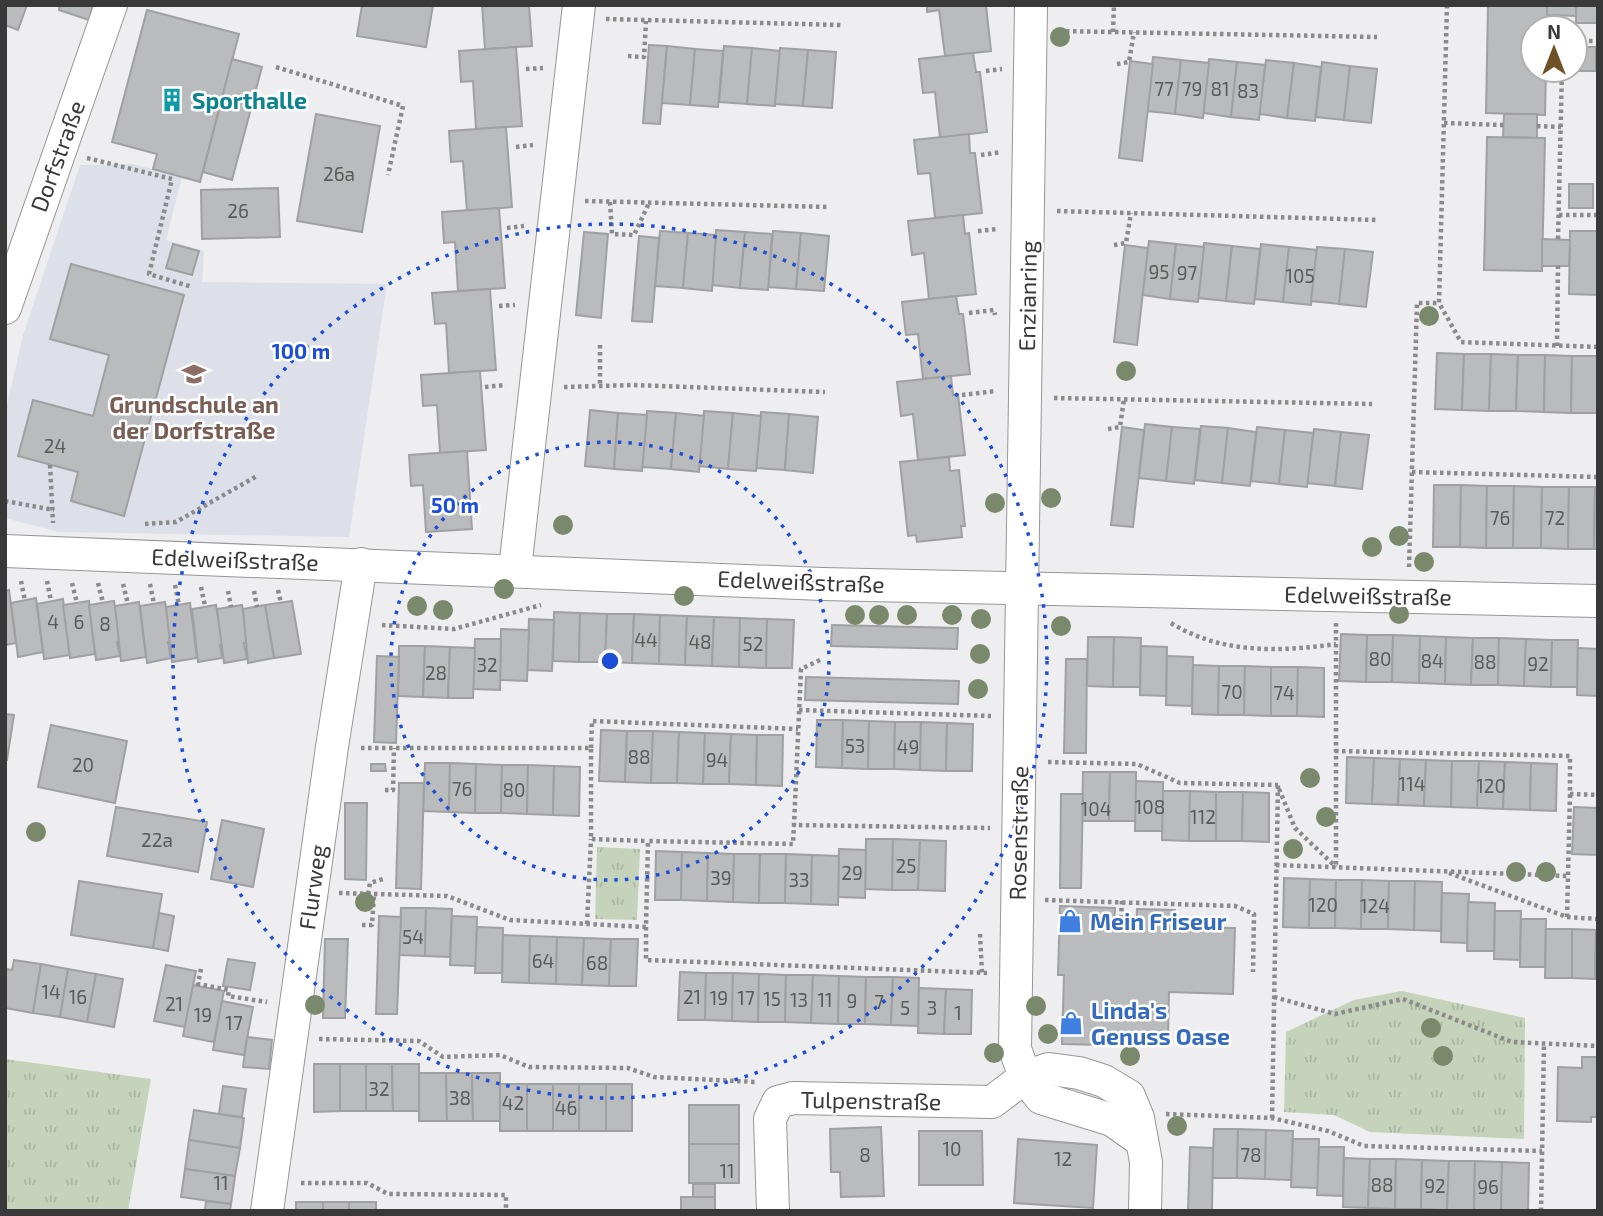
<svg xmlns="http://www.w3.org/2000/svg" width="1603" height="1216" font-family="'Exo 2',sans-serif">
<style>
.built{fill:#dde0e9}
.grass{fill:url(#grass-tufts)}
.building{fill:#babbbc;stroke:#a0a0a2;stroke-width:2}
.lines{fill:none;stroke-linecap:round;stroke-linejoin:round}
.street-casing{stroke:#969698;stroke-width:34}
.path{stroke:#8b8b8c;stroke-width:4.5;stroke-dasharray:3.5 3.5;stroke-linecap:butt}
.street{stroke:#fff;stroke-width:32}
.tree{fill:#7a886c}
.ring{fill:none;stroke:#1d4ed8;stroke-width:3.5;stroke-dasharray:3.5 7}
.labels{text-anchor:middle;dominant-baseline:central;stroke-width:5;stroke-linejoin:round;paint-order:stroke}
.number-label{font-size:19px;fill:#595a5a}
.culture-label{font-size:23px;font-weight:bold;fill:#0d838f;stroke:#fff;text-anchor:start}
.street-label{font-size:23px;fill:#39393a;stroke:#fff}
.education-label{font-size:23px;font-weight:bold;fill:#785e54;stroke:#fff}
.shop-label{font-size:23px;font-weight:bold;fill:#366cbe;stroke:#fff;text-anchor:start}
.centre{fill:#1d4ed8;stroke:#fff;stroke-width:3.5}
.ring-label{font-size:21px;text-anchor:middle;font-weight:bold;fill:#1d4ed8;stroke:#fff;stroke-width:5;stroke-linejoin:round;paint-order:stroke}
</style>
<defs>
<pattern id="grass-tufts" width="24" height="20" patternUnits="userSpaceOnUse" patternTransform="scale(1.75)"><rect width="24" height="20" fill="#c4d3b9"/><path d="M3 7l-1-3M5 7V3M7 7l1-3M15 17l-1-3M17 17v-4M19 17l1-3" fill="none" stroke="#a9b6a0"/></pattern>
</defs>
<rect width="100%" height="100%" fill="#eeeef0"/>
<path class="built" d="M133,164L182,177L166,240L204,251L202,282L387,284L349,537L59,532L5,518V413L23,335L80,165Z"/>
<g class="grass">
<path d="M597,847L640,849L637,920L595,919Z"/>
<path d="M1402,991L1525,1018L1524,1139L1370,1132L1334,1115L1284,1112L1286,1032L1354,1000Z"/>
<path d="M5,1059L151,1079L128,1211H5Z"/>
</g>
<g class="building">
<path d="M5,5H27L18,30L5,25Z"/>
<path d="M60,5H93L89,20L59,10Z"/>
<path d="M362,5H433L426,47L357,36Z"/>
<path d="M482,5H529L532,46L485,49Z"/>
<path d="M927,5H986L991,51L945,56L939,10L927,12Z"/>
<path d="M1488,5H1547V28H1533V70H1546L1545,115L1486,113Z"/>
<path d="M1547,5H1576V16L1547,15Z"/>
<rect x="1576" y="5" width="22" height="18"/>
<path d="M147,10L239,34L200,182L153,169L157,154L112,142Z"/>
<path d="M649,45L667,46L660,124L643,123Z"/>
<path d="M667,46L695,49L690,105L662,103Z"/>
<path d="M724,46L752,48L747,104L719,102Z"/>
<path d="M516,47L522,126L476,129L473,81L461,82L459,51Z"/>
<path d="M1575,47H1596V71H1572Z"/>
<path d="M752,48L780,51L775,106L747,104Z"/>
<path d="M780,48L808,50L803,106L775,104Z"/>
<path d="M695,49L723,51L718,107L690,105Z"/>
<path d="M808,50L836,52L832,108L803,106Z"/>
<path d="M973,53L976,72H980L987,132L940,138L935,92L923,93L919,59Z"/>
<path d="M1153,57L1181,60L1175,114L1147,111Z"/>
<path d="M232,59L262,67L232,180L203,172Z"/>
<path d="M1209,59L1237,62L1231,117L1203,113Z"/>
<path d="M1181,60L1209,63L1203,118L1175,114Z"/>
<path d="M1266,60L1294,63L1287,118L1259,114Z"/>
<path d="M1130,61L1153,64L1142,161L1119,158Z"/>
<path d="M1237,62L1265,65L1259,120L1231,117Z"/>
<path d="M1322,62L1350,66L1344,120L1316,117Z"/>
<path d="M1294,63L1321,67L1315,121L1287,118Z"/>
<path d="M1350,66L1377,69L1371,123L1344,120Z"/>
<path d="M316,114L380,126L362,232L297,221Z"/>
<path d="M1504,114H1537V138L1503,137Z"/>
<path d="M506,127L512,207L467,211L463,161L451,162L449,131Z"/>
<path d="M969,134L970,153H975L982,213L935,218L930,173L918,174L914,140Z"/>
<path d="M1487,137L1545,138L1542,271L1484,270Z"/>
<rect x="1569" y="184" width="24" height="24"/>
<path d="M278,188L280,237L202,239L201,190Z"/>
<path d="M499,208L505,288L458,291L455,242L444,243L442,212Z"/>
<path d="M963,215L965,234L969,233L976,294L929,299L924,253L912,255L908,221Z"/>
<path d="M716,230L745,232L740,288L712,285Z"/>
<path d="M660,231L688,233L683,288L655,286Z"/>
<path d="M773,231L801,233L796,289L768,287Z"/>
<path d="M1570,231H1598V295L1569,294Z"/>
<path d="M584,232L608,234L601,318L576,315Z"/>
<path d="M745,232L772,234L768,290L740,288Z"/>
<path d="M688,233L716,235L712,291L683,288Z"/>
<path d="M801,233L829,236L824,291L796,289Z"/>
<path d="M639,236L659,238L652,322L632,321Z"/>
<path d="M1542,239L1570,240L1569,266H1542Z"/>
<path d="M1149,241L1176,244L1170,299L1142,295Z"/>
<path d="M1204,243L1232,246L1226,301L1198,298Z"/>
<path d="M173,244L199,251L192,275L166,268Z"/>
<path d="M1176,244L1204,247L1198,302L1170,299Z"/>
<path d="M1261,244L1289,247L1283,302L1255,299Z"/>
<path d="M1125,245L1148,248L1137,345L1114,342Z"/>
<path d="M1232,246L1260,249L1254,304L1226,301Z"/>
<path d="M1289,247L1317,250L1311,305L1283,302Z"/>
<path d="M1317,247L1345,249L1339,304L1311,301Z"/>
<path d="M1345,249L1373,252L1366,307L1339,304Z"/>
<path d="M71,264L184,295L124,516L71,501L78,472L18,456L33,400L93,416L109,355L50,339Z"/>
<path d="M490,289L496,370L449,373L446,323L435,324L432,293Z"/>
<path d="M956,296L959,314H963L970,374L923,379L918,334L906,335L902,302Z"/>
<path d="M1437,353L1464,354L1462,410L1435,409Z"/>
<path d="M1464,354H1491L1489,411L1462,410Z"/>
<path d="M1491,354L1518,355L1516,411H1489Z"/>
<path d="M1518,355H1545L1544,412L1516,411Z"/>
<path d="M1545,355L1572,356L1571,413L1544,412Z"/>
<path d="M1572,356H1598V413H1571Z"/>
<path d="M480,371L486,450L440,453L437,405L423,406L421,375Z"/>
<path d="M951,376L953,395L958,394L965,455L918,460L913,414L901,416L897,382Z"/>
<path d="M590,410L618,413L614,469L585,466Z"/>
<path d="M647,411L676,413L671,469L642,467Z"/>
<path d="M704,411L733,413L728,469L699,466Z"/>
<path d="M761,412L789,414L785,470L756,468Z"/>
<path d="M618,413L647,415L642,471L614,469Z"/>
<path d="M676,413L704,416L699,472L671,469Z"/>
<path d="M733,413L761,416L756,471L728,469Z"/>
<path d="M789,414L818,417L813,473L785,470Z"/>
<path d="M1145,424L1172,427L1166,481L1139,478Z"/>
<path d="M1201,426L1228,428L1222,483L1195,480Z"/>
<path d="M1122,427L1144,430L1133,527L1111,525Z"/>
<path d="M1172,427L1200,429L1194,484L1166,481Z"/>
<path d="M1257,427L1285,430L1279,484L1251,481Z"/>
<path d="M1228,428L1256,432L1250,486L1222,483Z"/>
<path d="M1314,429L1341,432L1335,486L1307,483Z"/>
<path d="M1285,430L1313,433L1307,487L1279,484Z"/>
<path d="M1341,432L1369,435L1362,489L1335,486Z"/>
<path d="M467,451L472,529L426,532L423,485L411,486L409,455Z"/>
<path d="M949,457L950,471L959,470L965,526H961L962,537L917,542L916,535L908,536L900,462Z"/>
<path d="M1434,485H1461L1460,547H1433Z"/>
<path d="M1461,485L1487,486L1486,548L1460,547Z"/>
<path d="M1487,486H1514L1513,548H1486Z"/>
<path d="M1514,486L1542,487L1541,548H1513Z"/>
<path d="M1542,487H1569L1568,549L1541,548Z"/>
<path d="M1569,487H1595L1594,549H1568Z"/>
<path d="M1595,487H1598V549H1594Z"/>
<path d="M9,590L16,643L5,645V591Z"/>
<path d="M36,598L43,652L18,657L11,603Z"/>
<path d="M63,599L70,655L44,659L37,604Z"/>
<path d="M89,601L95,654L70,658L63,605Z"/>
<path d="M114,601L121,641L117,642L120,656L96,660L89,605Z"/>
<path d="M292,601L301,654L274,658L265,605Z"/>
<path d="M139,602L146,657L121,661L115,606Z"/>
<path d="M165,602L172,641L168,642L171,658L147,663L140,606Z"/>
<path d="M190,603L197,658L172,662L166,607Z"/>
<path d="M216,605L223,644L220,645L222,658L198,662L192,609Z"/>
<path d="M242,605L248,643H244L247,659L224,663L217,609Z"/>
<path d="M265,605L274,658L248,663L243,609Z"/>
<path d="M554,612L580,613L579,662L553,661Z"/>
<path d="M580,613L607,614L605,662H579Z"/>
<path d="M607,614H634L632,663L605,662Z"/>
<path d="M634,614L660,615L659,664L632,663Z"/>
<path d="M660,615L687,616L685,665L659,664Z"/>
<path d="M687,616L714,617L712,666L685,665Z"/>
<path d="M714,617L740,618L739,667L712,666Z"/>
<path d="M740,618L767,619L766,668L739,667Z"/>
<path d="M529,619L554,620L552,671L527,670Z"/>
<path d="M767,619L794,620L792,668H766Z"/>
<path d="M832,625L958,628L957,649L831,646Z"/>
<path d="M501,629L529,630L527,681L500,680Z"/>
<path d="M1341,634L1367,635L1366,682L1339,681Z"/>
<path d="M1367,635H1393L1392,682H1366Z"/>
<path d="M1393,635L1420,636L1419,683L1392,682Z"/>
<path d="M1420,636L1446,637L1445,684L1419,683Z"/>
<path d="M1088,637H1114L1113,687L1087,686Z"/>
<path d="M1114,637L1141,638L1140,687H1113Z"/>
<path d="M1446,637L1473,638L1471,685L1445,684Z"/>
<path d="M1473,638H1499L1498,685H1471Z"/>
<path d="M1499,638L1526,639L1524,686L1498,685Z"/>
<path d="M475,639H501L500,690L473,689Z"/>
<path d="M1526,639L1552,640L1551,687L1524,686Z"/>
<path d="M1552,640H1578L1577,687H1551Z"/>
<path d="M399,646H425L423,697L398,696Z"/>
<path d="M425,646L450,647L448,698L423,697Z"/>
<path d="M1141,646L1167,647L1166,696L1140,695Z"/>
<path d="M450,647L475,648L473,698H448Z"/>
<path d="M1578,648L1598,649V696L1577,695Z"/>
<path d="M377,656L399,657L396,743L374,742Z"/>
<path d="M1167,656L1193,657L1192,706L1166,705Z"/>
<path d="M1066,659H1087L1086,753H1064Z"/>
<path d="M1193,665L1219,666L1218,715L1192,714Z"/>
<path d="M1219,666H1245L1244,715H1218Z"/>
<path d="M1245,666L1271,667V716L1244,715Z"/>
<path d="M1271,667H1298L1297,716H1271Z"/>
<path d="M1298,667L1324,668V717L1297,716Z"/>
<path d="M806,677L959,681L958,704L805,700Z"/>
<path d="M5,714L14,715L7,760H5Z"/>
<path d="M817,720H843L842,768L816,767Z"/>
<path d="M843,720L869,721L868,769L842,768Z"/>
<path d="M869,721L895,722L894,769H868Z"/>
<path d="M895,722H921L920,770L894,769Z"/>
<path d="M921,722L947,723L946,771L920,770Z"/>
<path d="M947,723L973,724L972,771H946Z"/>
<path d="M51,725L127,741L115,803L38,787Z"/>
<path d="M601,730L627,731L625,782L599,781Z"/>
<path d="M627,731H653L651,783L625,782Z"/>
<path d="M653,731L679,732L677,783H651Z"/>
<path d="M679,732L705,733L703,784L677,783Z"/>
<path d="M705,733L731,734L729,784H703Z"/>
<path d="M731,734L757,735L756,785L729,784Z"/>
<path d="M757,735H783L782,786L756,785Z"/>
<path d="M1347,757L1374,758L1372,804L1346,803Z"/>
<path d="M1374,758L1400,759L1398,805L1372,804Z"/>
<path d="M1400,759L1426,760L1424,806L1398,805Z"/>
<path d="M1426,760L1452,761L1451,807L1424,806Z"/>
<path d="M1452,761H1479L1477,808L1451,807Z"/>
<path d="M1479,761L1505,762L1503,809L1477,808Z"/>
<path d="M1505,762L1531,763L1530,810L1503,809Z"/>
<path d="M425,763H450L449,812L423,811Z"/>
<path d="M450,763L476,764L475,813L449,812Z"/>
<path d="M1531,763L1557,764L1556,811L1530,810Z"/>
<path d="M371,764H385L386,771H371Z"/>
<path d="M476,764L502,765L501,813H475Z"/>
<path d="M502,765H528L527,814L501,813Z"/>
<path d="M528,765L554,766L553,815L527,814Z"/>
<path d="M554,766L580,767L579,816L553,815Z"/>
<path d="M1083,772H1110L1109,821H1082Z"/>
<path d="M1110,772H1136V821H1109Z"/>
<path d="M1136,781L1163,782V831H1135Z"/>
<path d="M399,783H424L421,889L396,888Z"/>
<path d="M1163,791H1190L1189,841L1162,840Z"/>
<path d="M1190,791L1216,792V841H1189Z"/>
<path d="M1216,792H1243L1242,841H1216Z"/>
<path d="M1243,792L1269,793V842L1242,841Z"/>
<path d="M1061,794H1083L1081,888H1060Z"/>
<path d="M345,803H367L366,880L345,879Z"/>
<path d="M116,807L207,822L198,872L107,856Z"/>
<path d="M1574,807L1598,808V855L1572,854Z"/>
<path d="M222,820L264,829L253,887L211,879Z"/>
<path d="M866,839H893L892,890L865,889Z"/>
<path d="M893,839L920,840L918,890H892Z"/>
<path d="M920,840L946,841L945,891L918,890Z"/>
<path d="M839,849L866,850L865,898L838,897Z"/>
<path d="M656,851L682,852L681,900H655Z"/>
<path d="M682,852L708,853L707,901L681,900Z"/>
<path d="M708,853L734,854L733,902L707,901Z"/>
<path d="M734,854H760L759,903L733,902Z"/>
<path d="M760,854H786L785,903H759Z"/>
<path d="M786,854L812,855L811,904L785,903Z"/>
<path d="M812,855L839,856L838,905L811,904Z"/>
<path d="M1284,878L1310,879L1309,928L1283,927Z"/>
<path d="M1310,879L1336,880L1335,928H1309Z"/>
<path d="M1336,880H1362L1361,929L1335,928Z"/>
<path d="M1362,880L1389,881L1388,929H1361Z"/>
<path d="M79,881L162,894L153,948L71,935Z"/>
<path d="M1389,881H1415L1414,930L1388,929Z"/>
<path d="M1415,881L1442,882L1441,931L1414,930Z"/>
<path d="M1442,893L1469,894L1467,943L1441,942Z"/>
<path d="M1468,902L1495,903L1494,951H1467Z"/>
<path d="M1060,906L1115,908L1114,926L1136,927L1137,909L1175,910L1174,927L1235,928L1233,994L1169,992L1168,1038L1102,1037V1045L1062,1044L1064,975H1058Z"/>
<path d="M401,908H426L425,956L399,955Z"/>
<path d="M426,908L452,909L450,957L425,956Z"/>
<path d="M1495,911H1521L1520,960L1494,959Z"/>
<path d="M159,913L174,916L168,951L153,948Z"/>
<path d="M379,916L401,917L397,1014H376Z"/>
<path d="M452,916L477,917L476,966L450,965Z"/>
<path d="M1521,919H1546L1545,967H1520Z"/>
<path d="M477,927L503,928L502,973H475Z"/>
<path d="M1546,929H1572V978H1545Z"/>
<path d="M1572,929L1596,930L1595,979L1572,978Z"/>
<path d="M1596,930H1598V979H1595Z"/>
<path d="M503,935L530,936L529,983L502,982Z"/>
<path d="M530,936L557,937L556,984L529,983Z"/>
<path d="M557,937L584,938L582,985L556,984Z"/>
<path d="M584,938L611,939L609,986L582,985Z"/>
<path d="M325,939H348L345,1018H323Z"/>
<path d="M611,939H638L636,986H609Z"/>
<path d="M228,959L255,963L250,990L223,986Z"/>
<path d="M14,960L41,964L33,1013L5,1008V969L12,970Z"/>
<path d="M41,964L68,969L60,1017L33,1013Z"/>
<path d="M166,965L196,971L185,1027L154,1021Z"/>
<path d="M68,969L96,974L87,1022L60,1017Z"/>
<path d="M680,972L706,973L705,1020H678Z"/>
<path d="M706,973H733L732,1021L705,1020Z"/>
<path d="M733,973L759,974L758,1022L732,1021Z"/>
<path d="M96,974L123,979L114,1027L87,1022Z"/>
<path d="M759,974L786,975L785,1022H758Z"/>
<path d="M786,975H813L811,1023L785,1022Z"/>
<path d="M813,975L839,976L838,1024L811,1023Z"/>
<path d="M839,976L866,977L865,1024H838Z"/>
<path d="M866,977H893L891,1025L865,1024Z"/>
<path d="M893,977L919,978L918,1026L891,1025Z"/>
<path d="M193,985L224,991L214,1042L183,1036Z"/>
<path d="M919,988L946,989L944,1034L918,1033Z"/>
<path d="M946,989L972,990L971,1034H944Z"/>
<path d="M222,1001L253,1007L244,1055L213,1050Z"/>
<path d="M247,1037L272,1040L269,1069L243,1067Z"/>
<path d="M1582,1057H1598V1117H1591V1122L1557,1121L1558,1067L1582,1068Z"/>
<path d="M314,1064H340V1111L314,1112Z"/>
<rect x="340" y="1064" width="26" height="47"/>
<path d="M366,1064H392L393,1111H366Z"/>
<path d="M392,1064H419V1111H393Z"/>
<path d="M419,1073H446L447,1121H419Z"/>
<path d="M446,1073H472L473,1121H447Z"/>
<path d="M472,1073H500V1121H473Z"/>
<rect x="500" y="1084" width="27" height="47"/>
<rect x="527" y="1084" width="26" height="47"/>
<rect x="553" y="1084" width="26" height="47"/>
<rect x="579" y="1084" width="27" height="47"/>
<rect x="606" y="1084" width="26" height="47"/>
<path d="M223,1086L246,1089L242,1117L219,1114Z"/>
<rect x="689" y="1105" width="50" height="39"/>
<path d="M194,1110L244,1118L240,1148L189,1140Z"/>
<path d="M881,1127L884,1196L841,1197L840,1172H831L830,1129Z"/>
<path d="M1214,1129H1238L1237,1178H1212Z"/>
<path d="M1238,1129L1266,1130L1265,1179L1237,1178Z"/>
<path d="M1266,1130L1293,1131L1291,1180L1265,1179Z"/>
<path d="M919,1131H982L983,1185H919Z"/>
<path d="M1018,1139L1097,1145L1093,1208L1014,1203Z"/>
<path d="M1293,1139H1319L1318,1188L1291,1187Z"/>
<path d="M189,1140L240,1148L235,1176L185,1169Z"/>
<rect x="689" y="1144" width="50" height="39"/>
<path d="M1190,1147L1213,1148L1212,1211H1188Z"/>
<path d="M1319,1147H1344L1343,1196L1317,1195Z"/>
<path d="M1344,1158L1370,1159L1368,1208L1343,1207Z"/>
<path d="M1370,1159H1396L1395,1209L1368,1208Z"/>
<path d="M1396,1159L1422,1160L1421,1209H1395Z"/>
<path d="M1422,1160L1449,1161L1447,1210L1421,1209Z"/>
<path d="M1449,1161H1475L1474,1210H1447Z"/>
<path d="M1475,1161L1502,1162L1501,1211L1474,1210Z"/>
<path d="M1502,1162L1529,1163L1528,1211H1501Z"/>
<path d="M185,1169L235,1176L231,1204L181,1197Z"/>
<rect x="693" y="1184" width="22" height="13"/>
<rect x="681" y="1197" width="34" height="14"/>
<path d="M206,1201L231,1204L230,1211H205Z"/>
<rect x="296" y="1202" width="27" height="9"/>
<rect x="323" y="1202" width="26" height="9"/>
<rect x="349" y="1202" width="27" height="9"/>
</g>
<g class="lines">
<g class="street-casing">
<g id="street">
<path d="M1031,5L1015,1049L1025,1077L1041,1098L1112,1120L1142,1141"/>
<path d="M5,308L111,5"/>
<path d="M5,551L822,584L1598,601"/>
<path d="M515,569L579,5"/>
<path d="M267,1211L332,747L361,564"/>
<path d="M773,1211L770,1119L778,1102L793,1098L992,1102L1025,1077L1049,1069L1079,1073L1104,1081L1129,1096L1138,1118L1146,1162L1145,1211"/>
</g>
</g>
<g class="path">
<path d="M1447,5L1439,303L1461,342L1598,347"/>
<path d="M606,19L841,25"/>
<path d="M1563,28V16"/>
<path d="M1059,31L1377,37"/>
<path d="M1113,32L1114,5"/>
<path d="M1575,41H1598"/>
<path d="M628,56L644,57L646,21"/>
<path d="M1117,64L1129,62L1134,32"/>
<path d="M276,67L403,106L388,175"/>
<path d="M526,69L543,68"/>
<path d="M986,71L1002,69"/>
<path d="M1444,123L1503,125"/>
<path d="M1537,126L1561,127"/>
<path d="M516,147L533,145"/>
<path d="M981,155L1001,152"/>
<path d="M87,158L172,179L149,274L192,287"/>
<path d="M585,201L829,207"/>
<path d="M610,202L612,234L634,235L649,203"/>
<path d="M1057,211L1378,220"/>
<path d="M1559,215H1598"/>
<path d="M507,228L524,226"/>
<path d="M978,231L998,229"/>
<path d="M1558,239L1562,70"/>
<path d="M1114,245L1126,243L1131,213"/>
<path d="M499,306L515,305"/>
<path d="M969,313L994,310L995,315"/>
<path d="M600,345V386"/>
<path d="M1557,346L1558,266"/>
<path d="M485,387L506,385"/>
<path d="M564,387L633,385L825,392"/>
<path d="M962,395L996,391"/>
<path d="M1054,398L1372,404"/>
<path d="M1108,429L1120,427L1124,399"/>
<path d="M50,465L53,523"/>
<path d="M1412,472L1598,477"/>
<path d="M5,501L54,510"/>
<path d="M145,524L176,522L257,476"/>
<path d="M1409,567L1417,303H1439"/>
<path d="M21,581L25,601"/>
<path d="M47,581L51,601"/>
<path d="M72,583L77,603"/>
<path d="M98,583L103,603"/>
<path d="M123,584L128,604"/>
<path d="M150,584L154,604"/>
<path d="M175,585L179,605"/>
<path d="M201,587L205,606"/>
<path d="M278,590L281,603"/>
<path d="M228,591L231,607"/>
<path d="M254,591L257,607"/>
<path d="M1171,623C1221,654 1279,652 1336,644"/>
<path d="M1336,623V867"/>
<path d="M382,625L454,629L541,605"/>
<path d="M820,660L801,669L794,825L990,828"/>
<path d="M799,710L991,716"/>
<path d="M361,748H591V839L648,841"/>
<path d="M591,748L592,721L798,729"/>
<path d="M1335,751L1570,756V794L1598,795"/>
<path d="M1048,762L1137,764L1180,783L1278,785"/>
<path d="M1279,789L1295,828L1336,867"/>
<path d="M385,790H393L394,748"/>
<path d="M1276,865L1568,876"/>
<path d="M1449,873L1567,917L1598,919"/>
<path d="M339,893L447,896L510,920L646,927L648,841L793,844L794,825"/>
<path d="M368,894L370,883L383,879"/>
<path d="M1045,900L1235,906L1254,914L1253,972"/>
<path d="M1122,901L1121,918L1136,919"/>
<path d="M1567,917L1570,794"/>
<path d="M587,924L591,839"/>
<path d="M362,925H372L374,894"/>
<path d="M646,927V960L987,973"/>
<path d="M980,934L982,973"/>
<path d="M201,969L198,984L229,990L228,996L267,1002"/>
<path d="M1274,997L1335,1014L1403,999L1512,1042L1598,1046"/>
<path d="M319,1039L419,1041L443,1057L500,1055L529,1067L628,1068L654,1077L757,1082"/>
<path d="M1166,1114L1272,1118L1328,1131L1364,1146L1542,1151"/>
<path d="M1272,1118L1278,785"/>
<path d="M301,1183H367L388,1194L506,1195V1211"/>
<path d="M1541,1211L1544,1044"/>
</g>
<use href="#street" class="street"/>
</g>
<g class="tree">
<circle cx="1060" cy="37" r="10"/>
<circle cx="1429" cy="316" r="10"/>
<circle cx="1126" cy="371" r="10"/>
<circle cx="1051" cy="498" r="10"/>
<circle cx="995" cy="503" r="10"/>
<circle cx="563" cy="525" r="10"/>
<circle cx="1399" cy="536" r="10"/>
<circle cx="1372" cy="547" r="10"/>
<circle cx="1424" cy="562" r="10"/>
<circle cx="504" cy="589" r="10"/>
<circle cx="684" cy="596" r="10"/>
<circle cx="417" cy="606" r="10"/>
<circle cx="443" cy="610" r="10"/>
<circle cx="1399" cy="614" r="10"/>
<circle cx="855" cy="615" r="10"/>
<circle cx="879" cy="615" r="10"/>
<circle cx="907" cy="615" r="10"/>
<circle cx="952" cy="615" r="10"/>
<circle cx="981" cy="619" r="10"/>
<circle cx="1061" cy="626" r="10"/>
<circle cx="980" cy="654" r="10"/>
<circle cx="978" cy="689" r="10"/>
<circle cx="1310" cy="778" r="10"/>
<circle cx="1326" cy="817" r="10"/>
<circle cx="36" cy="832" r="10"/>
<circle cx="1293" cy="849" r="10"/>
<circle cx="1516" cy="872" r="10"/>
<circle cx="1546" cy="872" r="10"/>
<circle cx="365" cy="902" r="10"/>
<circle cx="315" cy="1005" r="10"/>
<circle cx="1036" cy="1006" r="10"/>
<circle cx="1431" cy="1028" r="10"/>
<circle cx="1048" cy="1034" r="10"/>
<circle cx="994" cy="1053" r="10"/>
<circle cx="1130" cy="1056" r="10"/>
<circle cx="1443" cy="1056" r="10"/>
<circle cx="1177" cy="1126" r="10"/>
</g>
<g class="ring">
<circle cx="610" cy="661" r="219"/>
<circle cx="610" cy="661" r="437"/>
</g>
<defs>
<g id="building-bare" transform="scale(1.89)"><path d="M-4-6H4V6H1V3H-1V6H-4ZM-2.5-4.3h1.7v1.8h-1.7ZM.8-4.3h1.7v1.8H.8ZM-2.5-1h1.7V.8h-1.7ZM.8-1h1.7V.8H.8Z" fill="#0f9aa8" stroke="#fff" stroke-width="2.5" paint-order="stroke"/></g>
<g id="school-bare" transform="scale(1.89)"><path d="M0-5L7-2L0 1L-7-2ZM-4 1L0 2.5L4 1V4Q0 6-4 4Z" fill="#8d6e63" stroke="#fff" stroke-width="2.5" paint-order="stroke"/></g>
<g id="shop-bare" transform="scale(1.89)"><path d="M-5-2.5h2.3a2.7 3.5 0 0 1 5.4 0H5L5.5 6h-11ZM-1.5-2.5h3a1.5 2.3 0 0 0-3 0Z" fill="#3f7fe0" stroke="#fff" stroke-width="2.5" paint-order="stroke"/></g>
</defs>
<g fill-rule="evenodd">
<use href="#building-bare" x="172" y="100"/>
<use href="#school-bare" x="194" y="374"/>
<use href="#shop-bare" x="1070" y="921"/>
<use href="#shop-bare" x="1071" y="1023"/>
</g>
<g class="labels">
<g class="number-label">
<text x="1164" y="88">77</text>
<text x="1192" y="88">79</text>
<text x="1220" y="88">81</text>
<text x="1248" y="90">83</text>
<text x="339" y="173">26a</text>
<text x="238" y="210">26</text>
<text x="1159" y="271">95</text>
<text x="1187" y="272">97</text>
<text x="1300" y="275">105</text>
<text x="55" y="445">24</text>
<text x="1500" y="517">76</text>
<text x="1555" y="517">72</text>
<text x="53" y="621">4</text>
<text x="79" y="621">6</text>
<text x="105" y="623">8</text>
<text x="646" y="639">44</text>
<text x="700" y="641">48</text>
<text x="753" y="643">52</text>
<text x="1380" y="658">80</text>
<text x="1432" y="660">84</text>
<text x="1485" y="661">88</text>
<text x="1538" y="663">92</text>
<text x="487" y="664">32</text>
<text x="436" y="672">28</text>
<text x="1232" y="691">70</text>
<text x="1284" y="692">74</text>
<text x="855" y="745">53</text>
<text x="908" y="746">49</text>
<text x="639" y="756">88</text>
<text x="717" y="759">94</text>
<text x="83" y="764">20</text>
<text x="1412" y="783">114</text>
<text x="1491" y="785">120</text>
<text x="462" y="788">76</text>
<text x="514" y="789">80</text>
<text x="1150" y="806">108</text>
<text x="1096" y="808">104</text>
<text x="1203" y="816">112</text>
<text x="157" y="839">22a</text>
<text x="906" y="865">25</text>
<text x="852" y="872">29</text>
<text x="721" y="877">39</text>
<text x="799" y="879">33</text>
<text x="1323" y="904">120</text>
<text x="1375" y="905">124</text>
<text x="413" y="936">54</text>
<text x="543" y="960">64</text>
<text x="597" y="962">68</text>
<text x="51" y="991">14</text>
<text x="78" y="996">16</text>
<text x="692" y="996">21</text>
<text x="719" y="997">19</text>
<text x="746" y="997">17</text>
<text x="772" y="998">15</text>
<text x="799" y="999">13</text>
<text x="825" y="999">11</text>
<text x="852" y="1000">9</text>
<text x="879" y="1001">7</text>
<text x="174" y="1003">21</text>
<text x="905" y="1007">5</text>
<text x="932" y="1007">3</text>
<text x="958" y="1012">1</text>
<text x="203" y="1014">19</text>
<text x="234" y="1022">17</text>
<text x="379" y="1088">32</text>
<text x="460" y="1097">38</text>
<text x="513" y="1102">42</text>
<text x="566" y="1107">46</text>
<text x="952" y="1148">10</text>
<text x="865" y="1154">8</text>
<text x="1251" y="1154">78</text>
<text x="1063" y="1158">12</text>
<text x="727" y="1170">11</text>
<text x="221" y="1182">11</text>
<text x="1382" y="1184">88</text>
<text x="1435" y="1185">92</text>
<text x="1488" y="1186">96</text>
</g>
<g class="culture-label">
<text x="192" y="100">Sporthalle</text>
</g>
<g class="street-label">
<text transform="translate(57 156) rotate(-70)">Dorfstraße</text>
<text transform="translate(1027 296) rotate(-89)">Enzianring</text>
<text transform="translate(235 559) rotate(2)">Edelweißstraße</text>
<text transform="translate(801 581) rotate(2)">Edelweißstraße</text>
<text transform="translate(1368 595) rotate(1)">Edelweißstraße</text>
<text transform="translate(1018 833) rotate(-89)">Rosenstraße</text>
<text transform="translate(312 887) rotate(-82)">Flurweg</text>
<text transform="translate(871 1100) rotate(1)">Tulpenstraße</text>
</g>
<g class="education-label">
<text x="194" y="404">Grundschule an<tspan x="194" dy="26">der Dorfstraße</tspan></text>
</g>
<g class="shop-label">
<text x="1090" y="921">Mein Friseur</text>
<text x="1091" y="1010">Linda's<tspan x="1091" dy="26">Genuss Oase</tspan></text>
</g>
</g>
<circle cx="610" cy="661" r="10" class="centre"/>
<g class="ring-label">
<text x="301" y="359">100 m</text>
<text x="455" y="513">50 m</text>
</g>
<rect width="1603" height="1216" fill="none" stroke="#39393a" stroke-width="14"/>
<g transform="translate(1554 49)"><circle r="33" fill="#ffffff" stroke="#b0b0b0" stroke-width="2"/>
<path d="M0-5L12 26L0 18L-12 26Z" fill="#705227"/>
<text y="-10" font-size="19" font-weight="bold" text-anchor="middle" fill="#39393a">N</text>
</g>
</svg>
